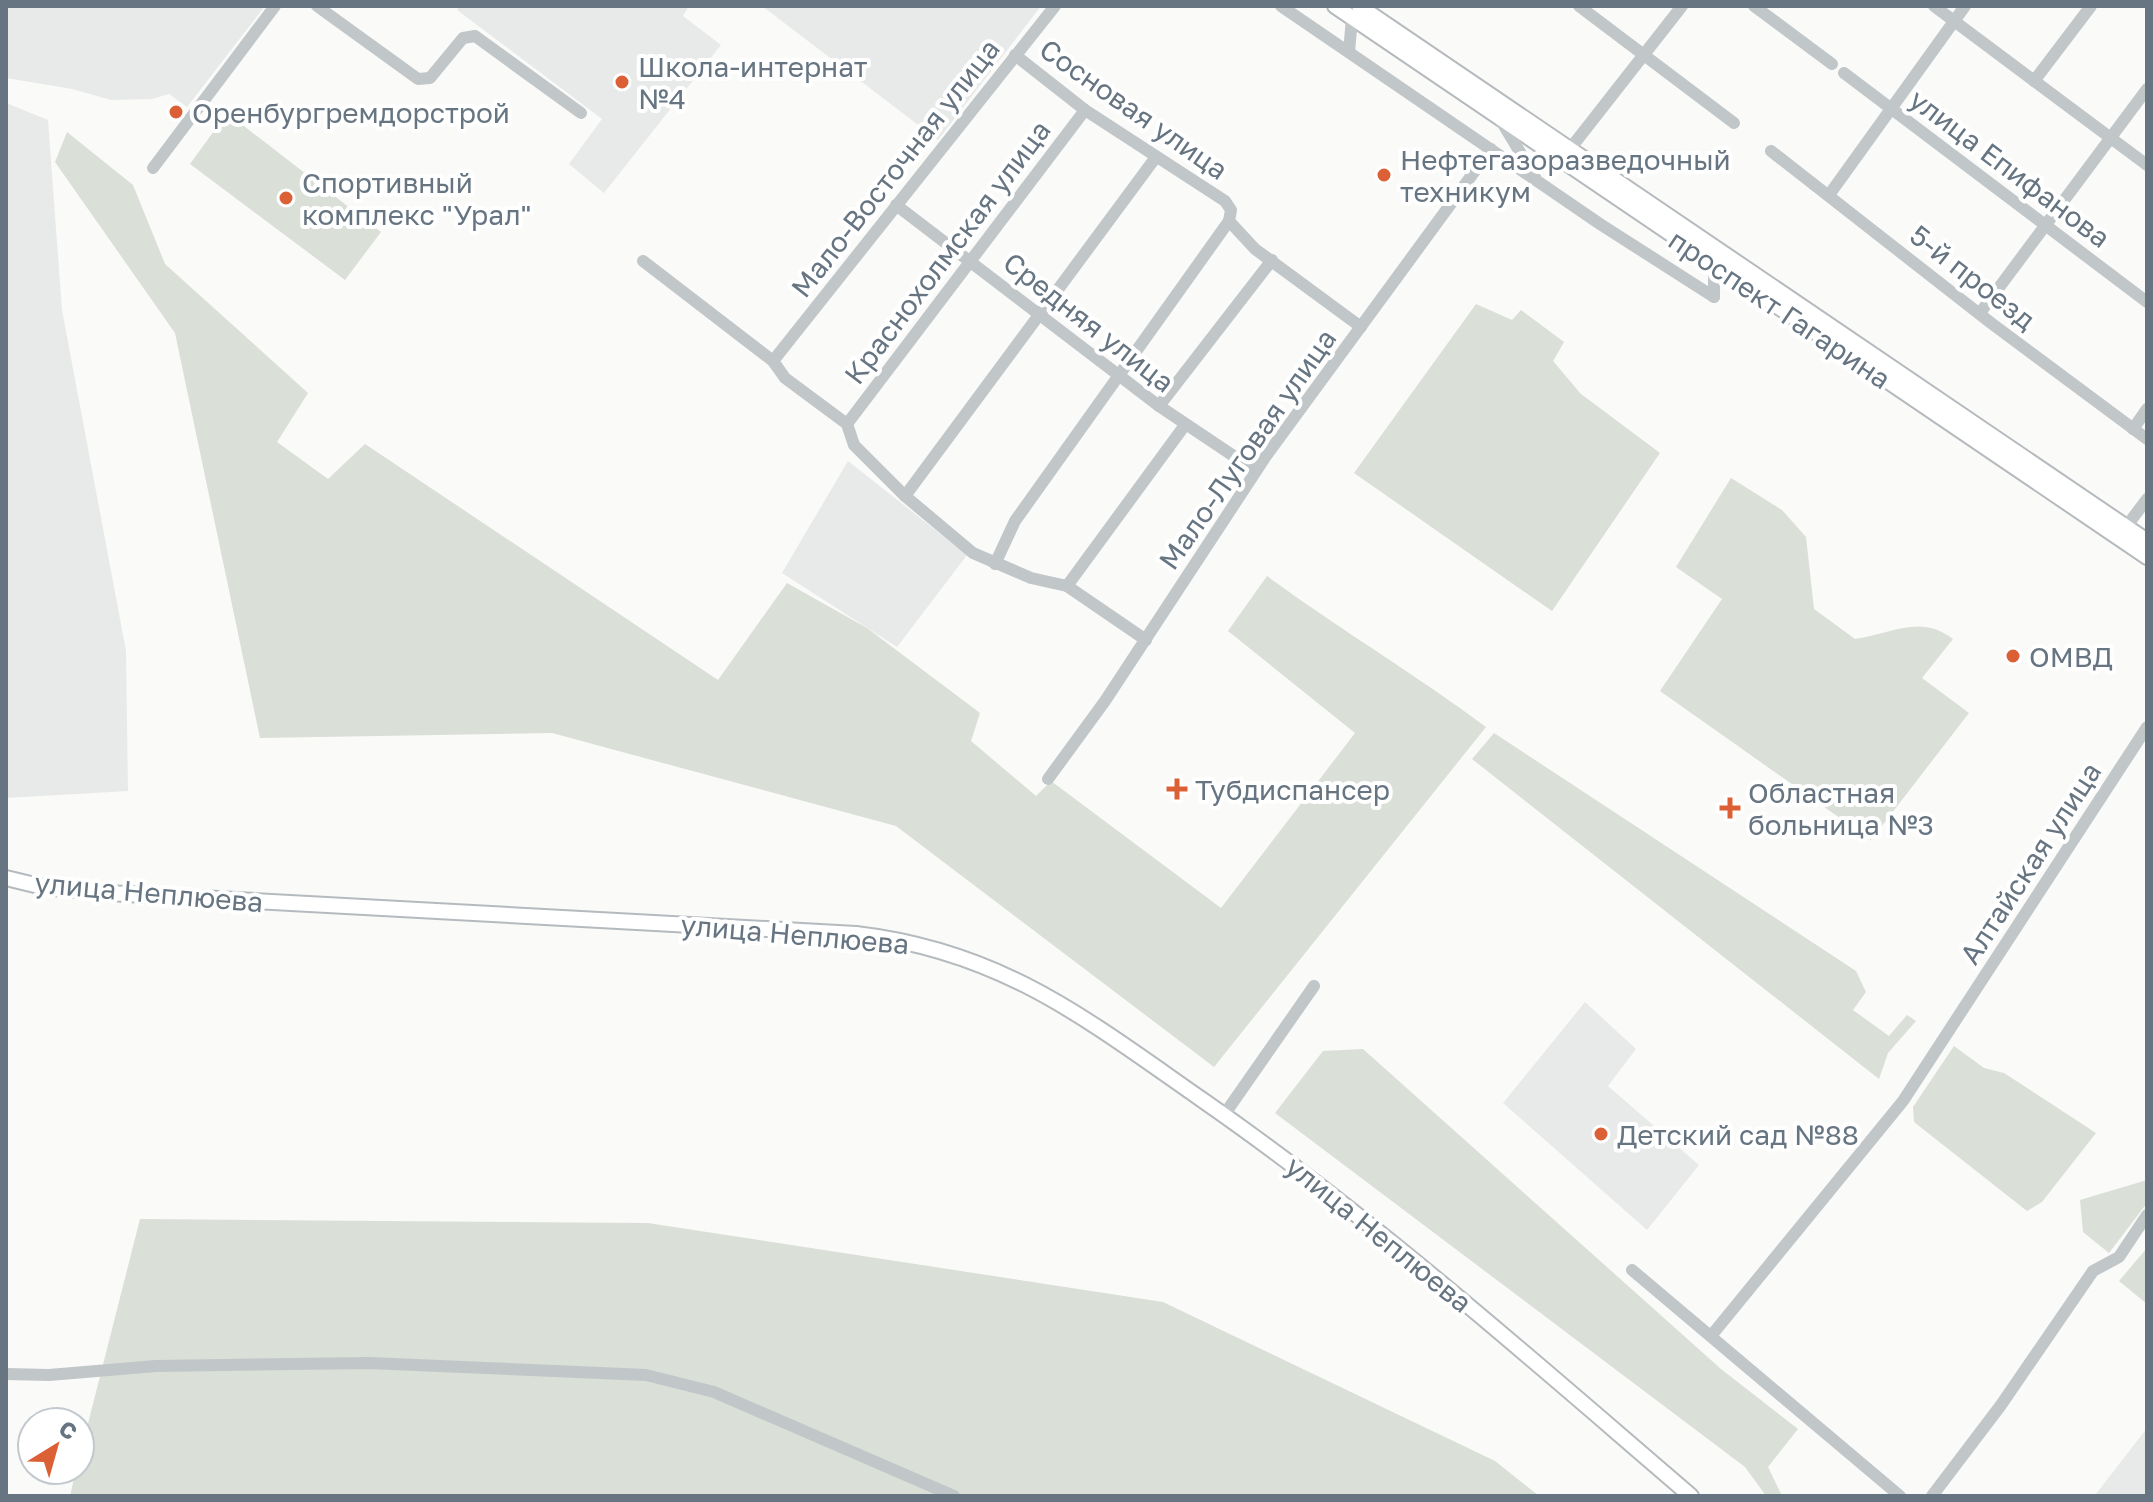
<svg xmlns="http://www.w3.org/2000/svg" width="2153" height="1502" font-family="'Golos Text',sans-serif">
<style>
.built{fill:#e8e9e9}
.green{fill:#dadfd7}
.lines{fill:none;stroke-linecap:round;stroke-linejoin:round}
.major-casing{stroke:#b5babe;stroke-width:18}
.minor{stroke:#c1c6c9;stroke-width:12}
.major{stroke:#fff;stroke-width:14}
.poi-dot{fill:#dc6035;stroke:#fff;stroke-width:3}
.labels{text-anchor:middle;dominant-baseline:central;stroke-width:8;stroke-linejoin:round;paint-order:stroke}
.poi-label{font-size:28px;fill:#667581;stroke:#fff;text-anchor:start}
.street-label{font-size:28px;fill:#667581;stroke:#fff}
</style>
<rect width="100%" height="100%" fill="#fafaf8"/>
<g class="built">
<path d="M6,6H265L187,107L169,94L152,99L111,100L72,89L6,78Z"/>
<path d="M460,6H689L683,16L721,45L604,193L569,164L602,119L457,10Z"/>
<path d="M762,6H1041L938,140Z"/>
<path d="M6,103L48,120L62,310L126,651L128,791L6,798Z"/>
<path d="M848,461L967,555L897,647L782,573Z"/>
<path d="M1585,1002L1636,1049L1608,1086L1699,1165L1647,1230L1503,1103Z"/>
<path d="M2147,1428V1496H2098L2096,1494Z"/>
</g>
<g class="green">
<path d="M227,113L381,232L345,280L190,164Z"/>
<path d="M67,132L133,185L165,264L308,393L277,442L328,479L365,444L718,680L787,583L867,628L980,713L971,741L1036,796L1051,781L1221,908L1355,733L1228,631L1267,576C1339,629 1415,674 1486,727L1214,1067L896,826L552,733L260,738L175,333L55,162Z"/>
<path d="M1476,304L1512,320L1521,310L1564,342L1553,361L1581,394L1660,453L1552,611L1354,473Z"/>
<path d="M1731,478L1782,510L1806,537L1814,609L1855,639C1893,633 1921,614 1953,639L1922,678L1969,713L1871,840L1660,691L1722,599L1676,567Z"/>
<path d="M1494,733L1856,971L1866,992L1853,1010L1889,1036L1907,1015L1916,1021L1888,1053L1879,1079L1472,759Z"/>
<path d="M1954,1046L1984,1068L2004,1073L2096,1133L2042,1202L2027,1211L1914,1122L1913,1107Z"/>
<path d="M1363,1049L1721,1369L1798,1429L1768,1467L1782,1496H1766L1745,1467L1275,1113L1323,1051Z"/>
<path d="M2147,1180V1203L2109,1253L2083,1232L2080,1200Z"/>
<path d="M140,1219L648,1223L1163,1302L1495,1461L1539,1496H70L76,1470H80V1455Z"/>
<path d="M2147,1248V1304L2119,1281Z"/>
</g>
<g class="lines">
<g class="major-casing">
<g id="major">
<path d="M1335,6L2147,557"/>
<path d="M1359,6L2147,541"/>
<path d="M6,878L43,887L108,893L856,934C1001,951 1085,1018 1201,1099C1374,1219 1531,1359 1691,1496"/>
</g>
</g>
<g class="minor">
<path d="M317,6L418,79L430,78L463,38L475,36L581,113"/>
<path d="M1281,6L1600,224L1714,297"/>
<path d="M1579,6L1734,123"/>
<path d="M1754,6L1832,64"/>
<path d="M1934,6L2147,165"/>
<path d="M1349,52L1352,18"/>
<path d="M1015,55L1085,110L1225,201L1231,210L1229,221L1255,249L1361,327"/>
<path d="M1844,73L2147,302"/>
<path d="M2034,81L2091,6"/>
<path d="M1500,119L1535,177"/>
<path d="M1570,149L1682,6"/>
<path d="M1771,151L1991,323L2147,439"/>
<path d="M153,168L275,6"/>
<path d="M1829,195L1965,6"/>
<path d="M896,205L1159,406L1256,471"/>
<path d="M643,261L773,361L785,378L847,424L854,445L905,496L973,553L1031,578L1067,586L1146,640"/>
<path d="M1714,297V264"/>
<path d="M1980,313L2147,89"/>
<path d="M773,361L1055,6"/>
<path d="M1159,406L1272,260"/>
<path d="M847,424L1085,110"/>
<path d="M2133,429L2147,409"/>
<path d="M905,496L1156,157"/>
<path d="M2126,527L2147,499"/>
<path d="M995,564L1015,521L1229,221"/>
<path d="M1067,586L1185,425"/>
<path d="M1048,779L1105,701L1266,456L1491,149"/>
<path d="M1224,1115L1314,986"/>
<path d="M1632,1270L1900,1496"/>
<path d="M1711,1336L1903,1101L2147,727"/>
<path d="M6,1374L49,1375L156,1366L369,1363L646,1375L714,1392L954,1496"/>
<path d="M1932,1496L2001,1405L2093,1271L2119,1257L2147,1215"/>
</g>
<use href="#major" class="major"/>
</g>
<g class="poi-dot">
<circle cx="622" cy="82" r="8"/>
<circle cx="176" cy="112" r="8"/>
<circle cx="1384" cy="175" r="8"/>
<circle cx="286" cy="198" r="8"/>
<circle cx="2013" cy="656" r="8"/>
<path d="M1173 777h8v8h8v8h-8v8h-8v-8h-8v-8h8z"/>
<path d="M1726 796h8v8h8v8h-8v8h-8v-8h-8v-8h8z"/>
<circle cx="1601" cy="1134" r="8"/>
</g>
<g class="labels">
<g class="poi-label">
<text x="638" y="66">Школа-интернат<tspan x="638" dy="32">№4</tspan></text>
<text x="192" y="112">Оренбургремдорстрой</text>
<text x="1400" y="159">Нефтегазоразведочный<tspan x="1400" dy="32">техникум</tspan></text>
<text x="302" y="182">Спортивный<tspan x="302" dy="32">комплекс "Урал"</tspan></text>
<text x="2029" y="656">ОМВД</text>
<text x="1195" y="789">Тубдиспансер</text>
<text x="1748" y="792">Областная<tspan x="1748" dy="32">больница №3</tspan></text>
<text x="1617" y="1134">Детский сад №88</text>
</g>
<g class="street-label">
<text transform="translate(1134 109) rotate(35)">Сосновая улица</text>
<text transform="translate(895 168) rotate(-52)">Мало-Восточная улица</text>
<text transform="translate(2010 168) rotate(37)">улица Епифанова</text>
<text transform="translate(947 252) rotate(-53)">Краснохолмская улица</text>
<text transform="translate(1973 277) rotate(38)">5-й проезд</text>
<text transform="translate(1780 309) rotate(34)">проспект Гагарина</text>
<text transform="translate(1089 322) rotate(38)">Средняя улица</text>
<text transform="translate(1247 449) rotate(-55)">Мало-Луговая улица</text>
<text transform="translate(2030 863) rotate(-57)">Алтайская улица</text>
<text transform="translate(149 892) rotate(5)">улица Неплюева</text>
<text transform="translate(795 934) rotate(5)">улица Неплюева</text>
<text transform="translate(1379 1234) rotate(39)">улица Неплюева</text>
</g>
</g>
<rect width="2153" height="1502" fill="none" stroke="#667581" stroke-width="16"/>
<g transform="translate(56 1446) rotate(37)"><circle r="38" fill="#ffffff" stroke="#c2c8cd" stroke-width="2"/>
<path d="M0-6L14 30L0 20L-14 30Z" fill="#dc6035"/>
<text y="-12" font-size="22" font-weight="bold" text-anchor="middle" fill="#667581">С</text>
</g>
</svg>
